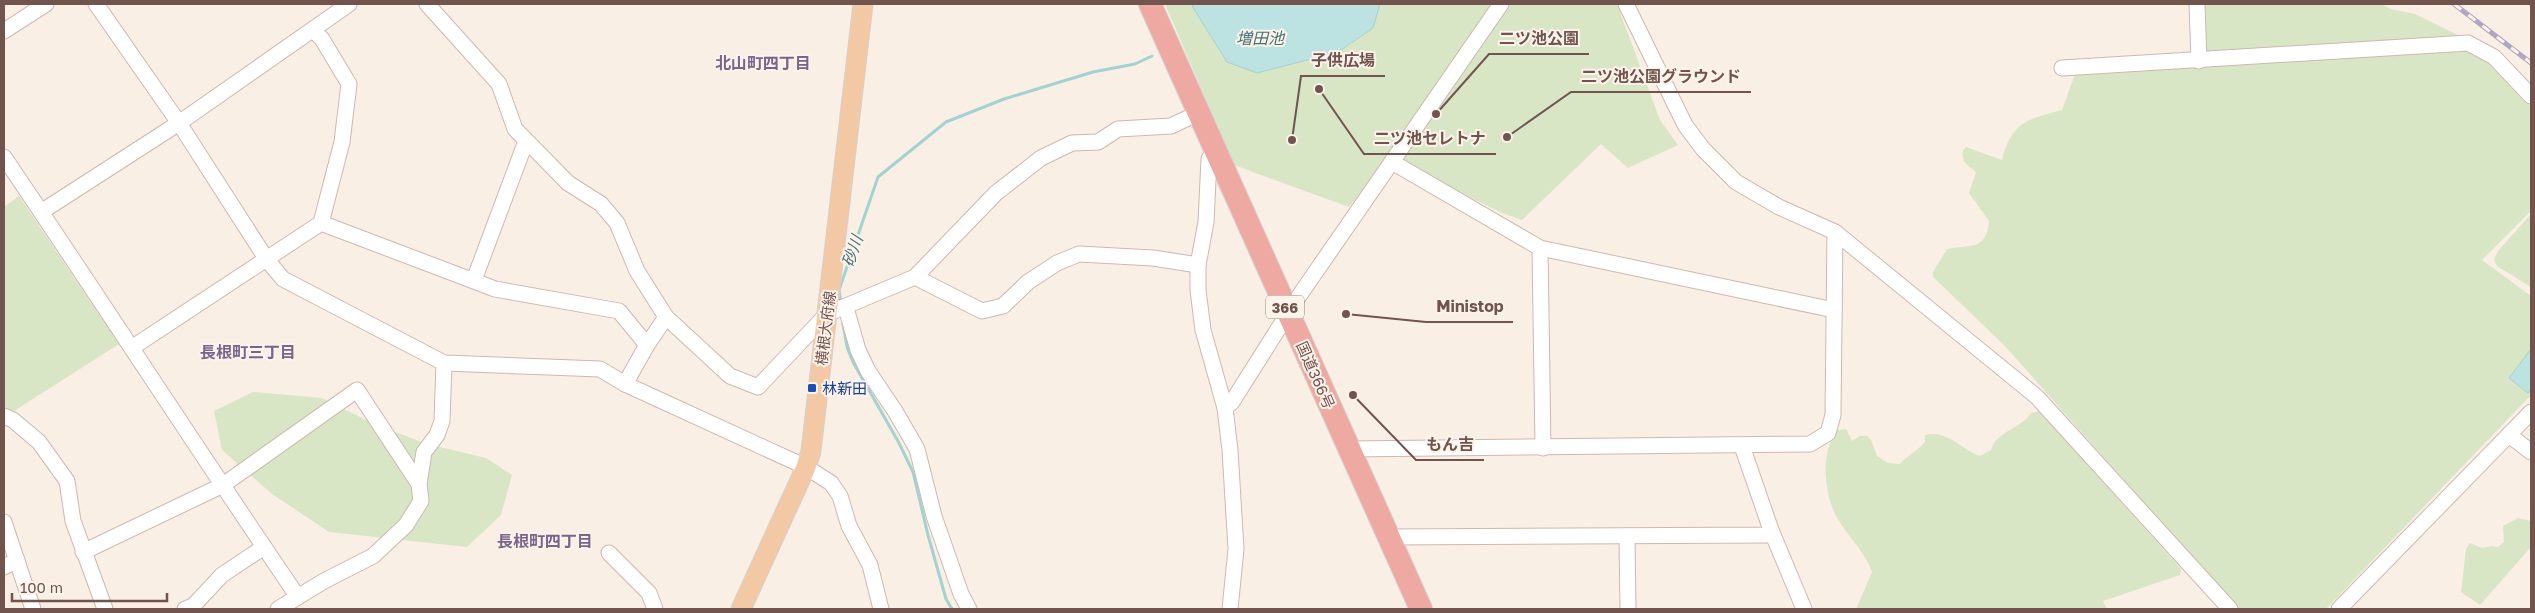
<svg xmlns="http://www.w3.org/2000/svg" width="2535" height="613" font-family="'Golos Text','Noto Sans JP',sans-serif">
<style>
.green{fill:#d8e6c5}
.water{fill:#bce2e1;stroke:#a3d2d2}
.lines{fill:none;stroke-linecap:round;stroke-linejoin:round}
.stream{stroke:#a3d2d2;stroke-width:3}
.minor-casing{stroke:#cdb8b0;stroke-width:17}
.major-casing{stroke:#d7cfcd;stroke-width:21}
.highway-casing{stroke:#d7cfcd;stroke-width:24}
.minor{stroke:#fff;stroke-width:15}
.major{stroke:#f2c9a4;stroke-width:19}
.highway{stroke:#eeaaa2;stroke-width:22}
.rail-casing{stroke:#b0a5c2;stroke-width:5}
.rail{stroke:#fdf3eb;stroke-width:3;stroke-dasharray:9;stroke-linecap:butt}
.transit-dot{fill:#1a4fb4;stroke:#fdf3eb;stroke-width:2}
.labels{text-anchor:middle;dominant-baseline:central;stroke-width:4;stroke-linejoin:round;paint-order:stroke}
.shield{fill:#fdf3eb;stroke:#9a847c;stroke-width:1}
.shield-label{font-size:14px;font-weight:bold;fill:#70544d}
.street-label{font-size:15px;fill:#70544d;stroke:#fdf3eb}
.transit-label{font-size:15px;fill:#164399;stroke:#fdf3eb;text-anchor:start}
.water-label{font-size:16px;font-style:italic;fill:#427475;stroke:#fdf3eb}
.neighbourhood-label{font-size:16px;font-weight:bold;fill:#79658c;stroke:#fdf3eb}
.leader{fill:none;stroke:#70544d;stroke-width:2}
.callout-dot{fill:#70544d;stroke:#fdf3eb;stroke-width:2}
.callout-label{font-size:16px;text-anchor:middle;font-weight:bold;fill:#70544d;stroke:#fdf3eb;stroke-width:4;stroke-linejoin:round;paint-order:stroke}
</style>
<rect width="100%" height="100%" fill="#faefe5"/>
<g class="green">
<path d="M1165,4H1617L1660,120L1678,145L1628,168L1601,144L1522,220L1502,213L1390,158L1349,207L1234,165Z"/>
<path d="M2199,4H2381L2391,9L2415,14L2460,36L2492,62L2531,106V211L2482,260L2531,296V395L2326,609H2238L2005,346L1933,277V272L1947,249C1972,244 1986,251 1989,221L1969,193L1976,172C1967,165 1961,162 1963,150L1966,147L2002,160C2011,122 2028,119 2062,110L2075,74L2203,66Z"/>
<path d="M19,196L119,344L14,411L4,407V207Z"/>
<path d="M2531,214V287L2497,266L2494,260L2498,251Z"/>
<path d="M253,392L322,398L374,424L427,444L486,458L512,475L501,515L467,547L329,532L272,494L222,450L214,411Z"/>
<path d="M2040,411L2181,569L2180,575L2103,601L2107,609H1856L1872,572C1865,552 1850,539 1839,521C1824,498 1819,451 1838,430L1846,429L1852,441L1860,436H1867L1871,440L1877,456L1888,463L1900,464C1908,455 1917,451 1925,442V435C1947,429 1962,450 1980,456L1991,450C1996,431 2021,429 2031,413Z"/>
<path d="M2518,518L2531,521V547L2480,605L2461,592L2466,549L2470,543L2482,548L2491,546L2498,547L2504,542L2503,526Z"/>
</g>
<g class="water">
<path d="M1195,4H1380L1373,28L1338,52L1257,73L1227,62L1192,6Z"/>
<path d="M2531,349V389L2528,393L2509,378Z"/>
</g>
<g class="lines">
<g class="stream">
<path d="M841,303L839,290L878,177L946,122L1004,99L1093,72L1135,64L1152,56"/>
<path d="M843,324L847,347L853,362L899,443L913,472L928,535L946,599L952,609"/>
</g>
<g class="minor-casing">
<g id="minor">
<path d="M96,4L179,123L267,260L283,279L444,363L600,369L625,384L806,467L831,483L840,496L849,526L870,565L881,609"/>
<path d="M427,4L499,84L515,129L568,183L601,204L617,223L637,271L666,317L730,376L758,387L827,314L915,277L996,193L1041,158L1072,143L1098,142L1118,129L1171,126L1190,117H1201"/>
<path d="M1626,4L1685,125L1703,149L1736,182L1779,207L1835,232L2037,397L2230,609"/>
<path d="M2197,4L2199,61"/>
<path d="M4,31L46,4"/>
<path d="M2062,68L2468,43L2494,57L2531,96"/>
<path d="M1215,150L1209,159L1206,222L1198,265V290L1203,330L1225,408L1230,450L1236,549L1230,609"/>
<path d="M4,157C103,303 199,452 298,597"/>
<path d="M1392,162L1540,248L1834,310"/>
<path d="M41,212L179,123L349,4"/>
<path d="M321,223L495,289L619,311L647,345L666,317"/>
<path d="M1540,248L1543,448"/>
<path d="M915,277L982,311L1003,306L1028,282L1057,263L1079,254L1153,258L1198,265"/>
<path d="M474,280L526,141"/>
<path d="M846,308L858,350L868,371L895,411L917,449L934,516L961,594L969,609"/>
<path d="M133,347L321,223L342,142L349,84L322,39L313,30"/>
<path d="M625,384L647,345"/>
<path d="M1225,408L1232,402L1299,296L1501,4"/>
<path d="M4,416L13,420L39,442L67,481L73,521L105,609"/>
<path d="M2509,435L2531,452"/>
<path d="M1742,446L1771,530L1804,609"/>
<path d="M1348,449L1810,444L1828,433L1833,415L1835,232"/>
<path d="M4,522L33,609"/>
<path d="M1627,536L1628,609"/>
<path d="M1387,537L1768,535L1771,530"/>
<path d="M83,552L223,485L357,390L419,484"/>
<path d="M609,553L649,593L655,609"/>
<path d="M4,567L17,560"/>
<path d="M185,609L193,606L222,575L264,547"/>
<path d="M278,609L324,581L373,556L406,525L421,501L419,484L424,452L437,435L442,421L444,363"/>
<path d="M2339,609L2531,412"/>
</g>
</g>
<g class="major-casing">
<path id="major" d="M741,609L806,467L811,451L863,4"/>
</g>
<g class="highway-casing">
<path id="highway" d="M1150,4L1421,609"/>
</g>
<use href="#minor" class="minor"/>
<use href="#major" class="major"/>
<use href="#highway" class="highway"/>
<g class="rail-casing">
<path id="rail" d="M2454,4L2531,63"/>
</g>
<use href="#rail" class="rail"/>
</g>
<rect class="transit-dot" x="807" y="383" width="10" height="10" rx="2.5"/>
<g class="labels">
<rect class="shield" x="1266" y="295.5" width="38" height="23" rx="4"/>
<g class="shield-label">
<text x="1285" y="307">366</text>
</g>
<g class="street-label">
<text transform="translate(825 328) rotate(-83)">横根大府線</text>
<text transform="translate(1316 375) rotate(66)">国道366号</text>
</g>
<g class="transit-label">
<text x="822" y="388">林新田</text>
</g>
<g class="water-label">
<text x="1260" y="38">増田池</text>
<text transform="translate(852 251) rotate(-71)">砂川</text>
</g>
<g class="neighbourhood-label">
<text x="763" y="63">北山町四丁目</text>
<text x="248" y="352">長根町三丁目</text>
<text x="545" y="541">長根町四丁目</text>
</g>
</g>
<path class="leader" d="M1436 114L1489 54H1589M1292 140L1301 76H1385M1507 137L1571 92H1751M1319 89L1364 154H1496M1346 314L1426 322H1513M1353 395L1416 460H1484"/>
<g class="callout-dot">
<circle cx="1436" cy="114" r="5"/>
<circle cx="1292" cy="140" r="5"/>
<circle cx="1507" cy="137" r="5"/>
<circle cx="1319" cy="89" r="5"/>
<circle cx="1346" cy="314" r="5"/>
<circle cx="1353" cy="395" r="5"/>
</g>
<g class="callout-label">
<text x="1539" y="44">二ツ池公園</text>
<text x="1343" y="66">子供広場</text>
<text x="1661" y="82">二ツ池公園グラウンド</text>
<text x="1430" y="144">二ツ池セレトナ</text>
<text x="1470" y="312">Ministop</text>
<text x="1450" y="450">もん吉</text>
</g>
<rect width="2535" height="613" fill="none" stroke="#70544d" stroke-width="10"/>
<path d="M12 593v8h155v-8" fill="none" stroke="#70544d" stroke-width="2.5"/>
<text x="20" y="593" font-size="15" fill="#70544d" stroke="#fdf3eb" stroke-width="4" paint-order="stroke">100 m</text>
</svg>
